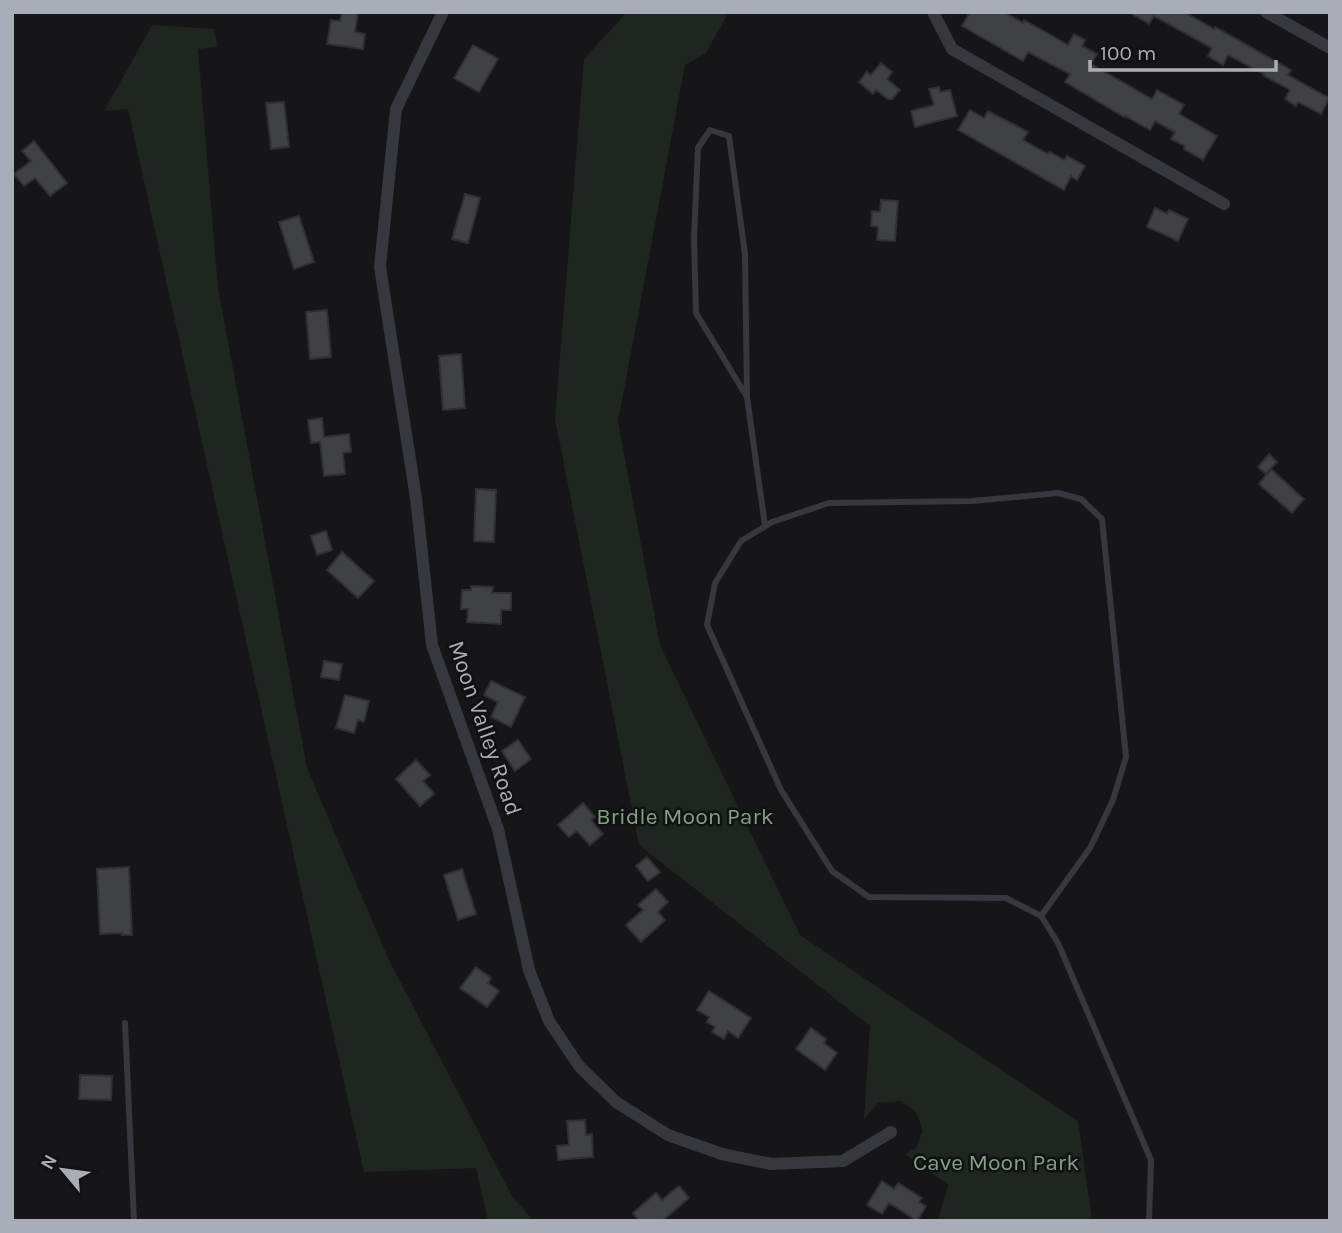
<svg xmlns="http://www.w3.org/2000/svg" width="1342" height="1233" font-family="Karla,sans-serif">
<style>
.green{fill:#1e261f}
.building{fill:#404145;stroke:#303034;stroke-width:2}
.lines{fill:none;stroke-linecap:round;stroke-linejoin:round}
.service{stroke:#37383d;stroke-width:6}
.minor{stroke:#37383d;stroke-width:12}
.labels{text-anchor:middle;dominant-baseline:central;stroke-width:5;stroke-linejoin:round;paint-order:stroke}
.street-label{font-size:23px;fill:#a8adb8;stroke:#111113}
.park-label{font-size:23px;fill:#7fa381;stroke:#111113}
</style>
<rect width="100%" height="100%" fill="#161618"/>
<g class="green">
<path d="M627,12H729L706,53L685,65L618,422L660,645L800,935L1078,1121L1092,1221H938L948,1185L905,1154L916,1148L923,1131L916,1112L901,1101L878,1103L864,1119L870,1026L639,845L555,419L584,59Z"/>
<path d="M152,25L214,29L218,47L198,49L218,288L307,768L389,960L512,1196L534,1221H488L476,1168L364,1172L128,109L104,111Z"/>
</g>
<g class="building">
<path d="M342,12H358L355,32L365,34L363,49L327,44L331,20L340,21Z"/>
<path d="M970,12H1004L1023,23L1024,20L1068,45L1074,34L1085,40L1082,46L1097,54L1091,64L1152,99L1157,90L1184,105L1179,114L1217,136L1203,160L1184,149L1185,146L1171,139L1175,132L1155,121L1150,130L1125,116L1124,117L1065,82L1070,74L1028,52L1023,61L962,26Z"/>
<path d="M1129,12H1184L1214,29L1215,27L1291,70L1288,75L1329,98L1321,114L1298,102L1296,106L1285,99L1290,90L1263,75L1264,74L1228,55L1223,65L1208,56L1212,48L1154,16L1149,24Z"/>
<path d="M473,45L498,59L479,92L454,78Z"/>
<path d="M881,63L892,72L887,79L900,90L892,99H888L876,90L873,94L859,82L867,72L871,75Z"/>
<path d="M939,87L940,92L950,90L957,116L915,127L911,111L934,105L929,89Z"/>
<path d="M284,102L289,147L271,149L266,103Z"/>
<path d="M970,110L984,118L988,111L1028,132L1023,140L1048,154L1050,152L1064,160L1067,156L1085,166L1077,180L1071,176L1064,190L958,130Z"/>
<path d="M34,141L67,183L50,196L35,178L24,186L14,174L31,161L22,151Z"/>
<path d="M465,194L480,198L468,243L452,239Z"/>
<path d="M881,200L898,201L895,241L877,240L878,227L871,226L872,211L880,212Z"/>
<path d="M1155,208L1167,214L1169,210L1188,219L1178,241L1147,227Z"/>
<path d="M299,216L314,262L294,269L279,222Z"/>
<path d="M327,310L331,357L310,359L306,312Z"/>
<path d="M461,354L465,408L443,410L439,356Z"/>
<path d="M322,418L324,437L349,434L351,452L343,453L345,474L324,476L320,442L311,443L308,420Z"/>
<path d="M1269,454L1277,462L1266,474L1258,467Z"/>
<path d="M1271,469L1304,499L1292,513L1259,484Z"/>
<path d="M476,489L496,490L494,542L474,541Z"/>
<path d="M326,531L332,550L317,555L311,536Z"/>
<path d="M342,552L374,581L358,598L327,570Z"/>
<path d="M471,586L493,587L492,593H511V610H501V624L467,622L468,609H461L462,590H471Z"/>
<path d="M324,661L342,664L339,680L321,677Z"/>
<path d="M491,681L525,697L511,727L491,717L498,702L484,695Z"/>
<path d="M345,695L369,701L364,722L358,720L354,733L336,728Z"/>
<path d="M518,740L531,759L515,771L502,751Z"/>
<path d="M416,760L430,775L423,781L434,794L420,806L396,779Z"/>
<path d="M583,803L595,817L591,820L603,834L590,845L577,831L569,837L558,825Z"/>
<path d="M647,857L660,872L648,881L636,866Z"/>
<path d="M129,867L132,935H122V933L100,934L97,869Z"/>
<path d="M462,869L476,914L458,920L444,875Z"/>
<path d="M656,889L668,902L658,912L665,920L641,942L626,925L643,910L638,905Z"/>
<path d="M476,967L491,978L488,983L499,991L487,1007L460,988Z"/>
<path d="M709,991L751,1018L738,1038L728,1031L724,1039L712,1032L715,1027L707,1022L709,1017L697,1010Z"/>
<path d="M811,1028L826,1039L824,1043L837,1053L825,1070L796,1049Z"/>
<path d="M80,1075L112,1076L111,1100L79,1099Z"/>
<path d="M585,1120L586,1135L592,1134L593,1157L558,1160L557,1146L569,1145L567,1121Z"/>
<path d="M882,1181L894,1189L898,1183L922,1198L919,1202L926,1206L917,1221L889,1203L882,1214L867,1205Z"/>
<path d="M679,1186L689,1198L662,1221H639L633,1213L656,1193L662,1200Z"/>
</g>
<g class="lines">
<g class="service">
<path d="M747,397L745,254L729,136L710,130L698,148L694,238L696,313L747,397L765,526"/>
<path d="M1041,916L1090,848L1113,800L1126,757L1102,519L1081,499L1058,493L972,501L829,503L772,522L741,541L715,583L707,625L781,790L832,871L869,897L1006,898L1041,916L1058,943L1151,1160L1149,1221"/>
<path d="M125,1023L134,1221"/>
</g>
<g class="minor">
<path d="M443,12L396,109L380,267L416,498L432,645L498,829L529,970L549,1021L579,1066L616,1102L668,1135L722,1154L771,1164L843,1161L891,1132"/>
<path d="M933,12L952,49L1224,204"/>
<path d="M1266,12L1330,48"/>
</g>
</g>
<g class="labels">
<g class="street-label">
<text transform="translate(485 728) rotate(71)">Moon Valley Road</text>
</g>
<g class="park-label">
<text x="685" y="816">Bridle Moon Park</text>
<text x="996" y="1162">Cave Moon Park</text>
</g>
</g>
<rect width="1342" height="1233" fill="none" stroke="#a8adb8" stroke-width="28"/>
<g transform="translate(63 1170) rotate(299)" stroke="#111113" stroke-width="5" paint-order="stroke">
<path d="M0-5L12 26L0 18L-12 26Z" fill="#a8adb8"/>
<text y="-10" font-size="19" font-weight="bold" text-anchor="middle" fill="#a8adb8">N</text>
</g>
<path d="M1090 60v10h186v-10" fill="none" stroke="#a8adb8" stroke-width="3.5"/>
<text x="1100" y="60" font-size="21" fill="#a8adb8" stroke="#111113" stroke-width="5" paint-order="stroke">100 m</text>
</svg>
